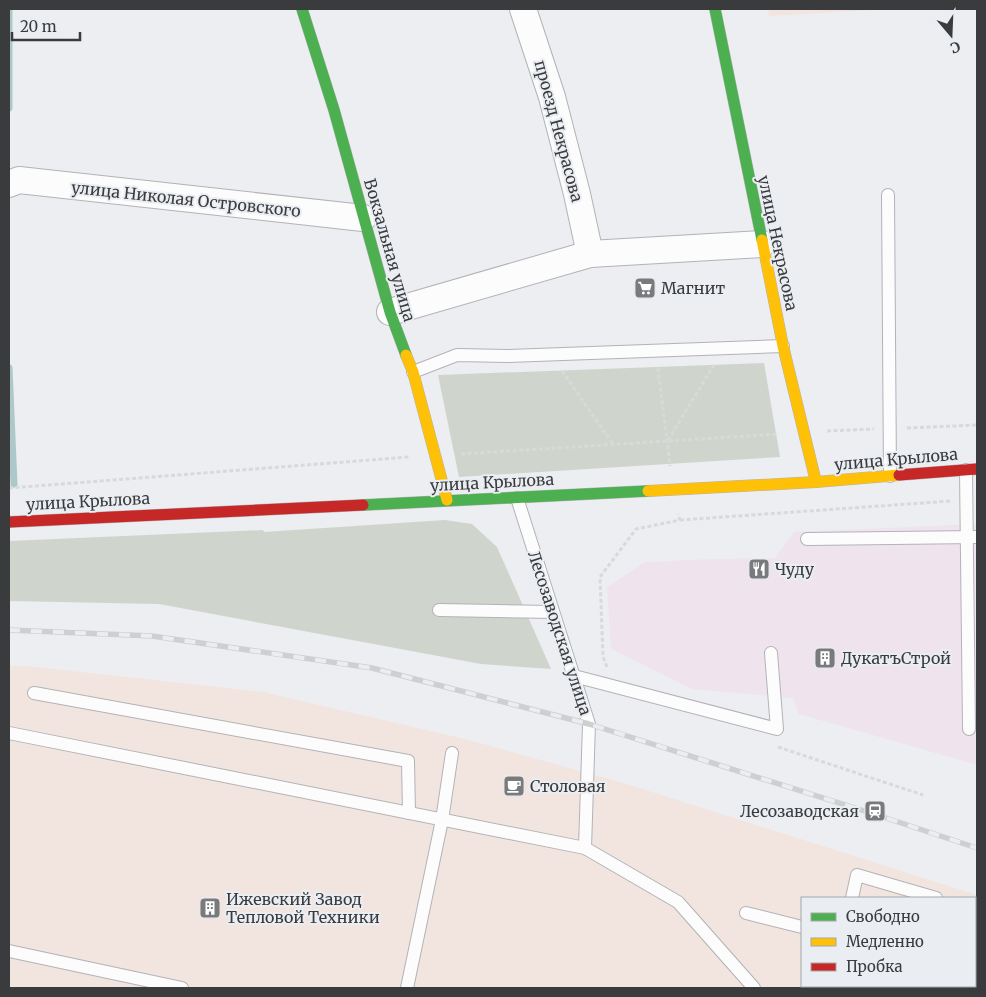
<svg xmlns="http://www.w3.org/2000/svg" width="986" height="997" font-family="Merriweather,serif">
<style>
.commercial{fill:#efe4ee}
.industrial{fill:#f2e5e0;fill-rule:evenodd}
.green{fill:#cfd5cc}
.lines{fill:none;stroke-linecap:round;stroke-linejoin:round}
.stream{stroke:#acc8c8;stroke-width:7}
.lane-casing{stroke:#b2b3b6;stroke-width:14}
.street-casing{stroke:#b2b3b6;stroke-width:28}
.fast-casing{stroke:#b2b3b6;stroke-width:12}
.slow-casing{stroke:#b2b3b6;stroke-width:12}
.jam-casing{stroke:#b2b3b6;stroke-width:12}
.path{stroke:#d8d9d9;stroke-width:3;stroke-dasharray:4 2.5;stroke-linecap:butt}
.lane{stroke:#fcfcfd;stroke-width:12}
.street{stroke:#fcfcfd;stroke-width:26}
.fast{stroke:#4caf50;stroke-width:11}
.slow{stroke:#ffc107;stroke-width:11}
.jam{stroke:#c62828;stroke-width:11}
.rail-casing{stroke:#cecfcf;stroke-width:5.5}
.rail{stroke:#eaeef3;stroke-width:4;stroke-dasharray:11;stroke-linecap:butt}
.labels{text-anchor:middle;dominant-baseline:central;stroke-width:4;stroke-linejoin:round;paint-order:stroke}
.street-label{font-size:16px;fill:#3a3b3d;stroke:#eaeef3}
.poi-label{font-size:16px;fill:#3a3b3d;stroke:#eaeef3;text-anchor:start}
</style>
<rect width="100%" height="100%" fill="#eceef1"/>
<path class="commercial" d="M977,524V765L799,714L793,698L692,689L611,649L607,587L645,562L711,559L775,558L794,532Z"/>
<g class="industrial">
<path d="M768,9H892L769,16Z"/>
<path d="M9,666H27L263,692L469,740L630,785L977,895V988H9ZM802,898H975V986H802Z"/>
</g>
<g class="green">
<path d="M764,363L780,457L459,477L438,375Z"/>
<path d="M445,520L472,524L497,547L551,669L481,664L159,604L9,601V541L263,530L264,532Z"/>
</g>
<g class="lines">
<g class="stream">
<path d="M9,108V9"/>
<path d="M9,368L14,484"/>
</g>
<g class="lane-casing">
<g id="lane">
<path d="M888,195L890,476"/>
<path d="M413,372L457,355L507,356L783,346"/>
<path d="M966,470L969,729"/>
<path d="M517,498L589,724L585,848L678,902L754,988"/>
<path d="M807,539L977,537"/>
<path d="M439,610L553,612"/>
<path d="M574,676L777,729L771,653"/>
<path d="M34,693L408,761L409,813"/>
<path d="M9,733L585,848"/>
<path d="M852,898L857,875L936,898"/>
<path d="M975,910H977"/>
<path d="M746,913L802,927"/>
<path d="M9,951L182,988"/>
<path d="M860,986L872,988"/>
<path d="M407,988L442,820L452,753"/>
<path d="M832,988L833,986"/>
</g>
</g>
<g class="street-casing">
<g id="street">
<path d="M523,9L552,97L577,194L590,254"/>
<path d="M9,184L19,180L363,218"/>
<path d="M390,312L590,254L762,244"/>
</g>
</g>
<g class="fast-casing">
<g id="fast">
<path d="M302,9L334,110L390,312L406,355"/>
<path d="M715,9L762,240"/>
<path d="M363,505L648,491"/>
</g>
</g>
<g class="slow-casing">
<g id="slow">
<path d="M762,240L783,346L816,482"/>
<path d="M406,355L413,372L447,500"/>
<path d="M648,491L816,482L899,475"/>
</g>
</g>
<g class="jam-casing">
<g id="jam">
<path d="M899,475L977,469"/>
<path d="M9,522L363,505"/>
</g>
</g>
<g class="path">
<path d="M658,368L670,466"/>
<path d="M562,371L613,444"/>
<path d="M907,428L977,425"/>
<path d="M827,431L874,429"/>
<path d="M668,440L714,365"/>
<path d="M461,454L779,434"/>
<path d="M9,488L409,457"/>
<path d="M680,520L951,501"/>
<path d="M607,667L603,657L600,577L636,529L680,520L678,514"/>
<path d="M778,747L923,795"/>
</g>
<use href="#lane" class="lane"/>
<use href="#street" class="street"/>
<use href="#fast" class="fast"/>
<use href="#slow" class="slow"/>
<use href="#jam" class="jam"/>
<g class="rail-casing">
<path id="rail" d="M9,630L152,636L372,668L589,724L874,814L977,848"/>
</g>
<use href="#rail" class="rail"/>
</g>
<defs>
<g id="supermarket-square" transform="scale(1.125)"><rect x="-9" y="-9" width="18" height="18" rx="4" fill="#787a7c" stroke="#eaeef3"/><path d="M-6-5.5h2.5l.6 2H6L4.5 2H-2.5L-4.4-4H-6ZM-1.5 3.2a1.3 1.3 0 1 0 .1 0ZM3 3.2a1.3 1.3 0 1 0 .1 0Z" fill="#fff"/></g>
<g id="restaurant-square" transform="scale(1.125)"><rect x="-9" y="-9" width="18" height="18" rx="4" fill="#787a7c" stroke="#eaeef3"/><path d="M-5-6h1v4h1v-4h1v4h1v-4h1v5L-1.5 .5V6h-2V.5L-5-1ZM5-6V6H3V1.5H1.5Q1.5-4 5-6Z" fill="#fff"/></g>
<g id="building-square" transform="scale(1.125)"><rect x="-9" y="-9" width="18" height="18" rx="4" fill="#787a7c" stroke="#eaeef3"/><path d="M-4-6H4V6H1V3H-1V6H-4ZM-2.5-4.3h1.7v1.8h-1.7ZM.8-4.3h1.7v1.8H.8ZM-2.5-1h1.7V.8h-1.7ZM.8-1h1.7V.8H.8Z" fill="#fff"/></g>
<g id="cafe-square" transform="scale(1.125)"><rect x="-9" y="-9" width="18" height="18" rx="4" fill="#787a7c" stroke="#eaeef3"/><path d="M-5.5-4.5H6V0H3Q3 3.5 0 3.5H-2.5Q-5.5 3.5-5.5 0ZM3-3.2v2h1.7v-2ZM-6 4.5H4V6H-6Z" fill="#fff"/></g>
<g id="station-square" transform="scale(1.125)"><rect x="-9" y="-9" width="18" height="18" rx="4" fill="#787a7c" stroke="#eaeef3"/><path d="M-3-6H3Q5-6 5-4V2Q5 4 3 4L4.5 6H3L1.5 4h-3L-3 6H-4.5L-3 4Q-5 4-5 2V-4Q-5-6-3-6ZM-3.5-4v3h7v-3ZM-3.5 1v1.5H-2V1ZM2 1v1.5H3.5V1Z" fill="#fff"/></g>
</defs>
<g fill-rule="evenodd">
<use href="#supermarket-square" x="645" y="288"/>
<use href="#restaurant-square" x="759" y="569"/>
<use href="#building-square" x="825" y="658"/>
<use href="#cafe-square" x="514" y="786"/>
<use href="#station-square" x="875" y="811"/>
<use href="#building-square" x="210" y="908"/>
</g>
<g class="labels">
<g class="street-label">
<text transform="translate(559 131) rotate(75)">проезд Некрасова</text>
<text transform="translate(186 199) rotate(6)">улица Николая Островского</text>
<text transform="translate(778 243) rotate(78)">улица Некрасова</text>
<text transform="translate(390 250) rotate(74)">Вокзальная улица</text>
<text transform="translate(896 459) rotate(-5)">улица Крылова</text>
<text transform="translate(492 482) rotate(-3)">улица Крылова</text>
<text transform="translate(88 501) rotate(-3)">улица Крылова</text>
<text transform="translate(560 633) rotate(72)">Лесозаводская улица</text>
</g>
<g class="poi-label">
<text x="661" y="288">Магнит</text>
<text x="775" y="569">Чуду</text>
<text x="841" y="658">ДукатъСтрой</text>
<text x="530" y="786">Столовая</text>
<text x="859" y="811" text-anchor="end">Лесозаводская</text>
<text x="226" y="899">Ижевский Завод<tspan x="226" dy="18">Тепловой Техники</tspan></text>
</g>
</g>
<rect width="986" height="997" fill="none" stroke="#3a3b3d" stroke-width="20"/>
<rect x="801" y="897" width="175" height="90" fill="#eaeef3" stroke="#a4a6aa"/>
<rect x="811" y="913" width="25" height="8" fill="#4caf50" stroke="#a4a6aa"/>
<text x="846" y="922" font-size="15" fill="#3a3b3d">Свободно</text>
<rect x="811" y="938" width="25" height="8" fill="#ffc107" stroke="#a4a6aa"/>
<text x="846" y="947" font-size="15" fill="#3a3b3d">Медленно</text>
<rect x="811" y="963" width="25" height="8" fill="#c62828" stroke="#a4a6aa"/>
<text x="846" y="972" font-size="15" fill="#3a3b3d">Пробка</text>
<g transform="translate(951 35) rotate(161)" stroke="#eaeef3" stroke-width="4" paint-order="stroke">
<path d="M0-4L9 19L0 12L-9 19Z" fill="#3a3b3d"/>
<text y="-8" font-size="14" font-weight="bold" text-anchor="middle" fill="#3a3b3d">С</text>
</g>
<path d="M12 32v8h68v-8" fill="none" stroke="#3a3b3d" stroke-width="2.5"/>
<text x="20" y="32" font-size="15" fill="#3a3b3d" stroke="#eaeef3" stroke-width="4" paint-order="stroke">20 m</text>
</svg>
